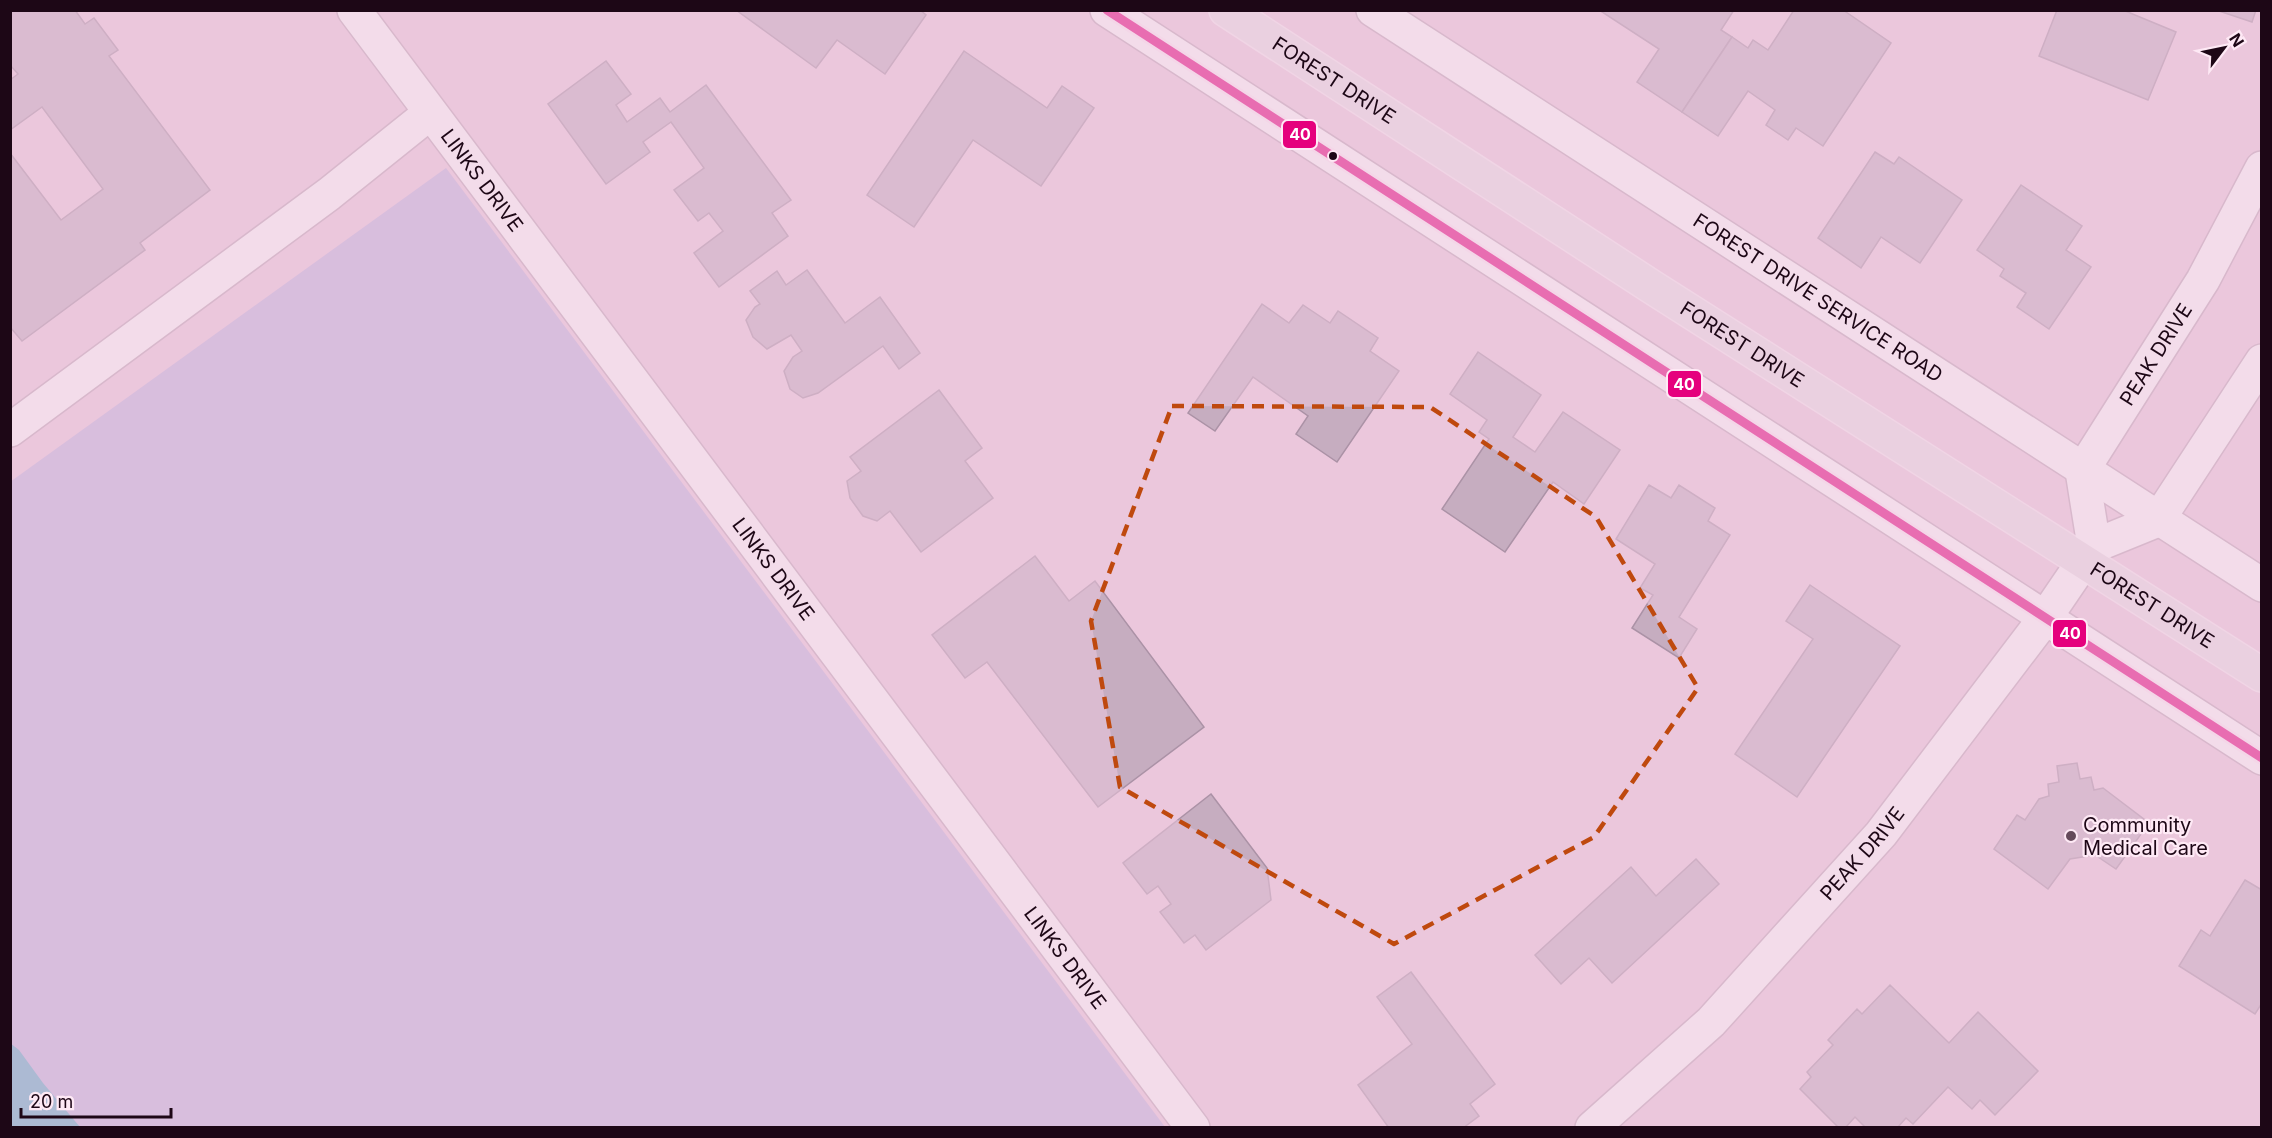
<svg xmlns="http://www.w3.org/2000/svg" width="2272" height="1138" font-family="Inter,sans-serif">
<style>
.green{fill:#c1b3dd}
.water{fill:#61aac8}
.building{fill:#c6adc0;stroke:#ab92a6;stroke-width:1.5}
.lines{fill:none;stroke-linecap:round;stroke-linejoin:round}
.minor-casing{stroke:#c2a7b8;stroke-width:36}
.major-casing{stroke:#f6e6ef;stroke-width:36}
.minor{stroke:#fcf7fa;stroke-width:33}
.major{stroke:#e9dbe4;stroke-width:33}
.bus-1-casing{stroke:#fee9f5;stroke-width:14}
.bus-1{stroke:#e5007d;stroke-width:9}
.marked{fill:none;stroke:#bf490e;stroke-width:4.5;stroke-dasharray:12 8;stroke-linejoin:round}
.bus-dot{fill:#1d0716;stroke:#fee9f5;stroke-width:2}
.poi-dot{fill:#654a5b;stroke:#fee9f5;stroke-width:2}
.labels{text-anchor:middle;dominant-baseline:central;stroke-width:4.5;stroke-linejoin:round;paint-order:stroke}
.street-label{font-size:20px;fill:#1d0716;stroke:#fee9f5}
.poi-label{font-size:20px;fill:#1d0716;stroke:#fee9f5;text-anchor:start}
.line-badge{stroke:#fee9f5;stroke-width:2}
.badge-label{font-size:16px;text-anchor:middle;font-weight:bold;fill:#fff}
</style>
<rect width="100%" height="100%" fill="#ebc7dc"/>
<path class="green" d="M446,168L1165,1127H11L10,482Z"/>
<path class="water" d="M10,1043L19,1050L43,1083L80,1127H11Z"/>
<g class="building">
<path d="M10,10H75L85,24L94,18L118,50L109,56L210,190L140,243L145,250L22,341L10,327V153L61,220L103,189L42,107L10,130V80L18,74L10,65Z"/>
<path d="M736,10H920L926,15L885,74L837,40L816,68Z"/>
<path d="M1599,10H1734L1721,30L1732,37L1682,112L1637,82L1659,49Z"/>
<path d="M1794,10H1843L1891,43L1823,146L1796,128L1788,140L1766,125L1775,110L1748,91L1718,136L1682,112L1732,37L1748,48L1753,40L1768,50Z"/>
<path d="M2057,10H2123L2176,32L2148,100L2039,56Z"/>
<path d="M2216,10H2256L2252,22Z"/>
<path d="M964,51L1047,108L1062,86L1094,108L1041,186L973,140L914,227L867,195Z"/>
<path d="M606,61L631,94L616,105L627,122L660,98L670,112L706,85L791,200L772,213L788,236L719,287L694,253L723,231L709,213L698,221L674,190L704,168L671,122L643,142L650,152L606,184L548,104Z"/>
<path d="M1875,152L1894,164L1899,157L1962,200L1920,263L1881,237L1861,268L1818,238Z"/>
<path d="M2021,185L2082,226L2066,250L2091,267L2049,329L2017,307L2026,293L2000,276L2004,269L1977,250Z"/>
<path d="M807,270L845,323L880,297L920,353L899,369L883,346L818,393L803,398L790,389L784,371L793,357L802,351L791,335L767,349L753,337L746,320L755,307L760,304L750,291L777,271L786,285Z"/>
<path d="M1262,304L1289,323L1303,305L1330,323L1338,311L1378,338L1370,351L1399,371L1337,462L1296,434L1308,416L1253,377L1215,431L1188,413Z"/>
<path d="M1478,352L1541,395L1513,437L1535,452L1563,412L1620,450L1584,504L1553,482L1505,552L1442,509L1489,439L1479,432L1487,420L1450,394Z"/>
<path d="M939,390L982,448L965,461L993,498L921,552L890,511L877,521L863,516L850,498L847,481L861,471L850,457Z"/>
<path d="M1649,485L1671,498L1679,485L1715,508L1708,521L1730,535L1679,617L1697,629L1679,658L1632,628L1653,595L1640,588L1655,564L1616,539Z"/>
<path d="M1035,556L1069,601L1095,581L1204,727L1098,807L987,662L965,678L932,635Z"/>
<path d="M1810,585L1900,646L1797,797L1735,754L1813,639L1786,621Z"/>
<path d="M2077,763L2080,779L2091,777L2094,790L2103,788L2149,823L2116,869L2095,855L2070,859L2048,889L1994,849L2017,815L2025,820L2039,799L2049,796L2048,784L2059,782L2057,766Z"/>
<path d="M1211,794L1267,868L1271,900L1206,950L1195,935L1184,943L1160,912L1171,904L1158,886L1147,894L1123,863Z"/>
<path d="M1696,859L1719,884L1612,983L1589,958L1561,984L1535,955L1631,867L1656,896Z"/>
<path d="M2245,880L2262,890V1003L2255,1014L2179,966L2201,930L2210,936Z"/>
<path d="M1411,972L1495,1084L1470,1104L1479,1116L1463,1128H1389L1358,1085L1412,1044L1377,997Z"/>
<path d="M1890,985L1949,1043L1978,1012L2038,1071L1995,1115L1980,1100L1972,1109L1948,1087L1913,1124L1906,1118L1897,1128H1866L1855,1117L1845,1128H1839L1800,1089L1811,1077L1807,1072L1833,1045L1828,1040L1857,1009L1862,1014Z"/>
</g>
<g class="lines">
<g class="minor-casing">
<g id="minor">
<path id="s1" d="M354,10L1193,1128"/>
<path d="M1107,10L2262,758"/>
<path id="s2" d="M1373,10L2262,585"/>
<path d="M10,430L329,194L430,113"/>
<path id="s3" d="M2094,546L2082,471L2203,280L2262,168"/>
<path id="s4" d="M1592,1128L1711,1022L1881,834L2045,618L2094,546L2158,520L2262,361"/>
</g>
</g>
<g class="major-casing">
<g id="major">
<path id="s5" d="M1226,10L1652,287L2262,675"/>
</g>
</g>
<use href="#minor" class="minor"/>
<use href="#major" class="major"/>
<g class="bus-1-casing">
<path id="bus-1" d="M1107,10L2262,758"/>
</g>
<use href="#bus-1" class="bus-1"/>
</g>
<path d="M0 0H2272V1138H0ZM1172,406L1430,407L1596,517L1698,688L1594,837L1394,944L1120,787L1091,621Z" fill="#ebc7dc" fill-opacity=".55" fill-rule="evenodd"/>
<path class="marked" d="M1172,406L1430,407L1596,517L1698,688L1594,837L1394,944L1120,787L1091,621Z"/>
<circle class="bus-dot" cx="1333" cy="156" r="5"/>
<circle class="poi-dot" cx="2071" cy="836" r="6"/>
<g class="labels">
<g class="street-label">
<text stroke="none"><textPath href="#s5" startOffset="129">FOREST DRIVE</textPath></text>
<text stroke="none"><textPath href="#s1" startOffset="213">LINKS DRIVE</textPath></text>
<text stroke="none"><textPath href="#s2" startOffset="530">FOREST DRIVE SERVICE ROAD</textPath></text>
<text stroke="none"><textPath href="#s5" startOffset="615">FOREST DRIVE</textPath></text>
<text stroke="none"><textPath href="#s3" startOffset="214">PEAK DRIVE</textPath></text>
<text stroke="none"><textPath href="#s1" startOffset="699">LINKS DRIVE</textPath></text>
<text stroke="none"><textPath href="#s5" startOffset="1101">FOREST DRIVE</textPath></text>
<text stroke="none"><textPath href="#s4" startOffset="386">PEAK DRIVE</textPath></text>
<text stroke="none"><textPath href="#s1" startOffset="1185">LINKS DRIVE</textPath></text>
</g>
<g class="poi-label">
<text x="2083" y="825">Community<tspan x="2083" dy="23">Medical Care</tspan></text>
</g>
</g>
<g class="line-badge">
<rect x="1282" y="120" width="35" height="29" rx="6" fill="#e5007d"/>
<rect x="1667" y="370" width="35" height="28" rx="6" fill="#e5007d"/>
<rect x="2052" y="619" width="35" height="29" rx="6" fill="#e5007d"/>
</g>
<g class="badge-label">
<text x="1300" y="140">40</text>
<text x="1684" y="390">40</text>
<text x="2070" y="639">40</text>
</g>
<rect width="2272" height="1138" fill="none" stroke="#1d0716" stroke-width="24"/>
<g transform="translate(2224 48) rotate(58)" stroke="#fee9f5" stroke-width="4.5" paint-order="stroke">
<path d="M0-4.5L10 22L0 15L-10 22Z" fill="#1d0716"/>
<text y="-9" font-size="16" font-weight="bold" text-anchor="middle" fill="#1d0716">N</text>
</g>
<path d="M21 1108v9h150v-9" fill="none" stroke="#1d0716" stroke-width="3"/>
<text x="30" y="1108" font-size="18" fill="#1d0716" stroke="#fee9f5" stroke-width="4.5" paint-order="stroke">20 m</text>
</svg>
